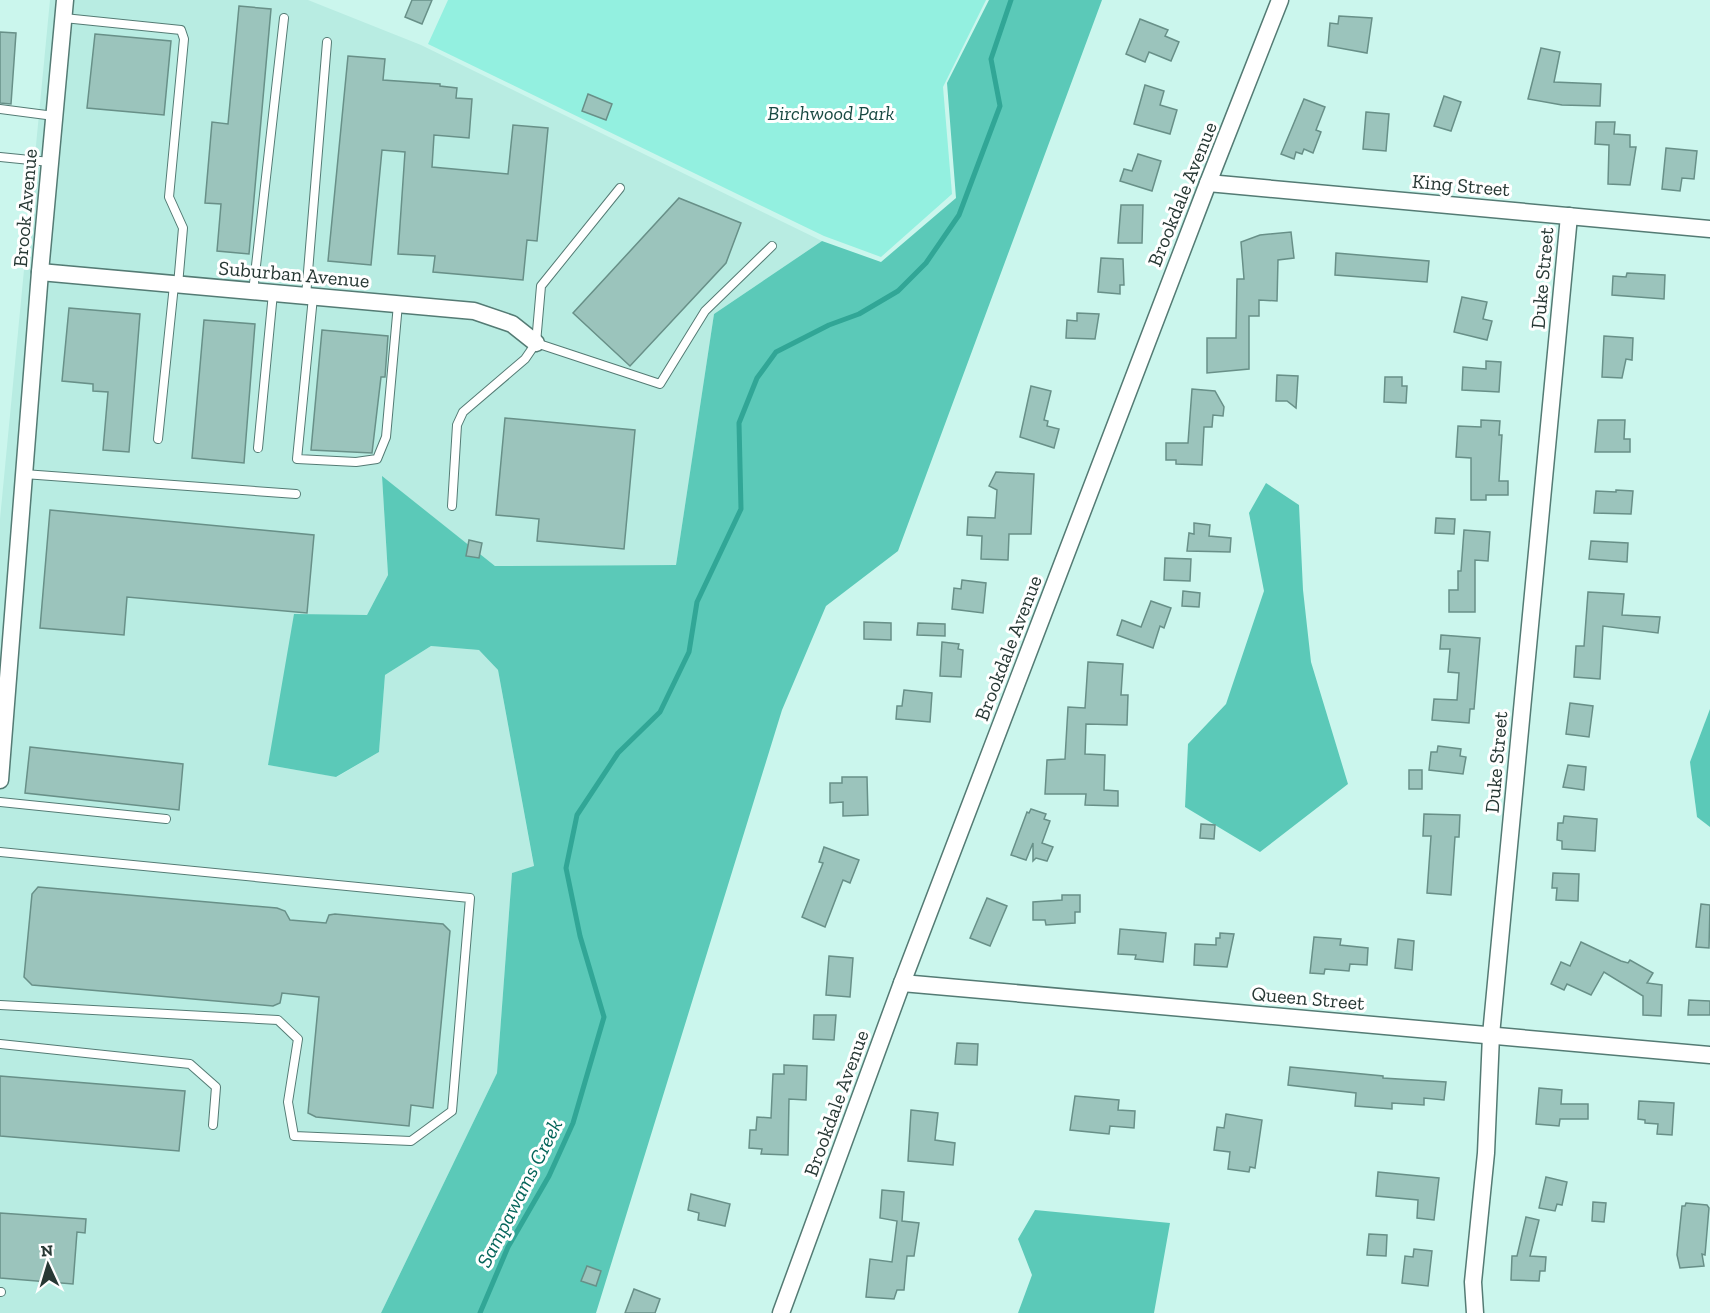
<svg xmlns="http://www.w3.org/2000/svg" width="1710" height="1313" font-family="'Zilla Slab',serif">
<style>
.built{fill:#b8ece2}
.green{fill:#93f0e0}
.forest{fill:#5bc9b8}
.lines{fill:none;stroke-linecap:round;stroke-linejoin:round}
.stream{stroke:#31a696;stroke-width:5}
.building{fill:#9bc4bc;stroke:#689088;stroke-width:1.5}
.lane-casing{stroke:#547b74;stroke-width:10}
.street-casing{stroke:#547b74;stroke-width:19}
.lane{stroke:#fff;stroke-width:8}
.street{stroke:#fff;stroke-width:16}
.labels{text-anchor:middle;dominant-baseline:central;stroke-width:6;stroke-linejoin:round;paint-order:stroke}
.park-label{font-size:20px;font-style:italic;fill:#194942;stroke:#fff}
.street-label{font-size:20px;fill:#273834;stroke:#fff}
.water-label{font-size:21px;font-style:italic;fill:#05655a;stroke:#fff}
</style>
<rect width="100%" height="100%" fill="#cbf6ed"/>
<path class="built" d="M50,0H308L421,45L822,241L714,314L676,565L495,566L382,477L388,575L367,615L268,765L337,777L379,752L385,675L431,646L479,650L498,670L534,867L512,873L497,1073L381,1313H0V519Z"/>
<path class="green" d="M448,0H986L943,87L952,194L881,257L824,236L428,44Z"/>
<g class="forest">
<path d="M989,0H1102L898,551L826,606L782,710L596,1313H381L497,1073L512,873L534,866L498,670L479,650L431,646L385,675L379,752L336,777L268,765L294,614L367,615L388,575L382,476L495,566L676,565L714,314L822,241L881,262L956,198L947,83Z"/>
<path d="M1266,483L1299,505L1303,590L1311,662L1348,784L1260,852L1185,807L1188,744L1226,704L1264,591L1249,513Z"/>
<path d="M1710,709V827L1697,817L1690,762Z"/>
<path d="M1035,1210L1170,1223L1154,1313H1018L1032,1275L1018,1239Z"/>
</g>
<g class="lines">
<path class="stream" d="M480,1313L508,1247L549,1176L573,1123L604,1017L580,936L566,868L577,815L618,753L660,712L689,652L697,602L741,509L739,423L757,378L776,352L829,325L859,314L898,291L926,263L959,215L1000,106L991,59L1011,0"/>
</g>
<g class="building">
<path d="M412,0H432L422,24L405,17Z"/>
<path d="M239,6L271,9L249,254L217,251L221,204L205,203L212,122L228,124Z"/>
<path d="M1339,16L1372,18L1367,53L1328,46L1330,23L1338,24Z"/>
<path d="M1140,19L1168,30L1165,36L1179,42L1171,61L1149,52L1145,62L1126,54Z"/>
<path d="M0,32L16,33L11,104L0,103Z"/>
<path d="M95,34L171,41L164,115L87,108Z"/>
<path d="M1541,48L1560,52L1554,82L1601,84L1600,106L1562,105L1528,99Z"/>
<path d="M348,56L385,59L383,80L440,84V86L457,88L456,98L472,99L469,138L434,135L432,167L508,174L513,125L548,128L537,241L527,240L523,280L433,272L435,256L398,254L405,152L382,150L371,265L328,261Z"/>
<path d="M1145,85L1164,91L1160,105L1177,110L1170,134L1134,124Z"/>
<path d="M588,94L612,104L606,120L582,111Z"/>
<path d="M1444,96L1461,102L1451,131L1434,126Z"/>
<path d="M1304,99L1325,107L1316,130L1321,132L1313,153L1304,149L1302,154L1296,152L1294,159L1281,154Z"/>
<path d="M1366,112L1389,114L1386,151L1363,149Z"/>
<path d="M1596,122H1615L1614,134L1630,135V147H1636L1630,185L1608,184L1609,145L1595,144Z"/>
<path d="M1666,148L1697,151L1694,179L1682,178L1680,191L1662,189Z"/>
<path d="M1138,154L1161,161L1152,191L1120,181L1124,169L1132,171Z"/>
<path d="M679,198L741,223L726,263L630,366L573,313Z"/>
<path d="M1121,205H1143L1142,243H1118Z"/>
<path d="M1291,232L1294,258L1278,260L1277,301L1259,300V316H1249V369L1207,373V338H1236L1237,279H1244L1241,242L1260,235Z"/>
<path d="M1336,253L1429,261L1427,282L1335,275Z"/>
<path d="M1101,258L1123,259L1124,285H1120V294L1098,292Z"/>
<path d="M1627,273L1665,275L1664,299L1612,295L1613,276L1626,277Z"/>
<path d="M1462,297L1487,302L1483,319L1492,321L1487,340L1454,332Z"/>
<path d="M69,308L140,314L129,452L103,450L108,392L93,391V384L62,381Z"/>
<path d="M1077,313L1099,314L1095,339L1066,338L1067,320L1077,321Z"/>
<path d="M204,320L255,324L244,463L192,458Z"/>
<path d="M322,330L388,336L385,377H381L372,453L311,450Z"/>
<path d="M1604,336L1633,338L1632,360L1626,359L1622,378L1602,377Z"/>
<path d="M1486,361L1501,362L1499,392L1462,390L1463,367L1486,369Z"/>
<path d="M1277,375L1298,376L1296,408L1287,401H1276Z"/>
<path d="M1385,377H1402V386H1407L1406,403L1384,402Z"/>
<path d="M1031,386L1051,391L1044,420L1048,421L1047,426L1059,429L1054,448L1020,437Z"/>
<path d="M1192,389L1215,391L1224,407L1223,416L1213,415L1212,427H1204L1202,465L1176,464V460H1166V443H1188Z"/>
<path d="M505,418L635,430L624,549L537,541L539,519L496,515Z"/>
<path d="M1481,420L1500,421L1499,435H1502L1499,481H1508V495H1486V500H1471V458L1456,457L1458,426L1481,427Z"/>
<path d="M1598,420H1625L1624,439H1630V452H1595Z"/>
<path d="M996,472L1034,474L1031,534H1009L1008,560L981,559L982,536L967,535L968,517L995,518L997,490L989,486Z"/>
<path d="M1616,490L1633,491L1631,514L1594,513L1596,491L1616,492Z"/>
<path d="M50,510L314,535L307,613L127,597L124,635L40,628Z"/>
<path d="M1436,518L1455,519L1454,534L1435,533Z"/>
<path d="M1194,523L1210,525L1209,536L1231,538L1230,552L1187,551L1189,533L1194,534Z"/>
<path d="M1464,530L1490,532L1488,561L1475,560V612H1449V590H1458V571H1461Z"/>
<path d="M469,540L482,543L479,558L466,556Z"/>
<path d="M1591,541L1628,543L1627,562L1589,559Z"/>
<path d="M1165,558L1191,559L1190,581L1164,580Z"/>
<path d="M962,580L986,583L983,613L952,609L954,588L961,589Z"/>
<path d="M1183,591L1200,593L1199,607L1182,606Z"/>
<path d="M1588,592L1624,594L1622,615L1660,617L1658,633L1603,626L1600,679L1574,677L1576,646H1584Z"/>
<path d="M1151,601L1171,608L1164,628L1160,626L1153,648L1117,635L1122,620L1141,627Z"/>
<path d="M864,622L891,623V640L864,639Z"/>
<path d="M918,623L945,624V636L917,635Z"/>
<path d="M1441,635L1480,638L1474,709H1470L1469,723L1432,720L1434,699L1457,700L1459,673L1448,672L1450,649H1440Z"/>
<path d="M942,642L959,644L958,649L963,650L961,677L940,676Z"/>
<path d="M1088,662L1123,664L1121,695H1128L1127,725L1086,724L1085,754L1105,755L1104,790L1118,791V806L1085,805L1086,794H1045L1047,760L1065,759L1068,707L1085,708Z"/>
<path d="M904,690L932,693L930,722L896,719L897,706H902Z"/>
<path d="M1570,703L1593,706L1589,737L1566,734Z"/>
<path d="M1438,746L1461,749L1460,756L1466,757L1463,774L1429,770L1431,752H1437Z"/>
<path d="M30,747L183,764L179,810L25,793Z"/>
<path d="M1568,765L1586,767L1584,790L1563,787Z"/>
<rect x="1409" y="770" width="13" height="19"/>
<path d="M842,777H867L868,815L843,816V802L830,803V783H842Z"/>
<path d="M1031,809L1046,814L1044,819L1050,821L1042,843L1053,847L1047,861L1036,858L1033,861V843L1026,860L1011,855L1027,812L1029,813Z"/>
<path d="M1424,814L1460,815L1459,837H1455L1451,895L1427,893L1431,836H1423Z"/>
<path d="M1564,816L1597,819L1595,851L1562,849V841L1557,840L1558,823H1563Z"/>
<path d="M1201,824L1215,825L1214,839L1200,838Z"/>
<path d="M824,847L859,860L850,883L843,880L825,927L802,917L823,863L819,862Z"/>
<path d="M1553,873L1579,874L1578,901L1556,900L1557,888H1552Z"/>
<path d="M38,887L277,908L285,911L290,920L326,923L329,915L335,914L443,924L450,931L433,1108L411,1105L409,1126L316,1117L308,1113L319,997L282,993L280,1003L273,1006L32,985L24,977L32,894Z"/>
<path d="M1062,895H1080V912H1075V923L1046,925L1045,920H1033V902L1062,900Z"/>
<path d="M987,898L1007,906L990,946L970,938Z"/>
<path d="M1701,904L1710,905L1709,948L1696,947Z"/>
<path d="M1120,929L1166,933L1163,962L1135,959L1136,955L1118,954Z"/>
<path d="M1220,933L1234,934L1227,967L1194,965L1195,944L1216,945V938H1220Z"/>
<path d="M1314,937L1341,939L1340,945L1368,948L1367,965L1350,964L1349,971L1325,969L1324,974L1310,973Z"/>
<path d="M1398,939L1414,941L1412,970L1395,968Z"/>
<path d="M1581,942L1621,961L1628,963L1630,960L1653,973L1647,983L1662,985L1661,1016L1643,1015V996L1604,972L1591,995L1567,984L1564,990L1551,984L1561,962L1570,966Z"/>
<path d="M829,956L853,958L850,997L826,995Z"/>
<path d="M1689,1000L1710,1001V1015H1688Z"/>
<path d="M814,1015H836L834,1040L813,1039Z"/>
<path d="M957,1043L978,1044L977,1065L955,1064Z"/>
<path d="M784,1065L807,1066L806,1100L789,1099L788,1155L761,1154L762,1149L749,1148L750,1130H756L757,1117L771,1118L773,1074H784Z"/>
<path d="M1290,1067L1383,1076V1078L1446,1082L1444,1100L1424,1098V1105L1392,1103V1109L1355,1106L1356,1093L1288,1085Z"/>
<path d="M0,1076L185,1091L179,1151L0,1136Z"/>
<path d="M1539,1088L1562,1090L1561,1104H1588V1119H1560L1559,1126L1536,1124Z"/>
<path d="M1075,1096L1119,1100L1118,1110L1135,1111L1134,1128L1110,1126L1109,1134L1070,1130Z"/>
<path d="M1639,1101L1674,1103L1672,1135L1657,1134L1658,1124L1645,1123V1120L1638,1119Z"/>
<path d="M911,1110L938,1113L935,1140L955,1143L953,1165L908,1161Z"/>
<path d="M1226,1114L1262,1120L1255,1168L1250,1167L1249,1172L1228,1169L1230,1152L1214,1150L1217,1127L1224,1128Z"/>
<path d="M1378,1172L1439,1178L1434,1220L1417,1218L1418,1200L1376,1196Z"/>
<path d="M1546,1177L1567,1182L1562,1205L1557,1204L1555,1211L1539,1208Z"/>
<path d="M882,1190L904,1192L902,1221L919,1223L914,1256H907L904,1290H897L894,1299L866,1297L870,1259L892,1262L897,1221L880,1218Z"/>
<path d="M691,1194L730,1204L725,1226L698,1220L699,1213L688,1210Z"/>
<path d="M1593,1202L1606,1203L1604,1222L1592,1221Z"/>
<path d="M1686,1203L1707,1205L1709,1208L1705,1255L1702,1254L1704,1266L1680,1268L1677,1255L1682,1206H1685Z"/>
<path d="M0,1213L86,1219L85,1233L77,1232L73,1284L0,1278Z"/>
<path d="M1526,1217L1539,1220L1530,1256L1546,1257L1545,1271H1540L1539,1281L1511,1280L1512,1256H1517Z"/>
<path d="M1369,1234L1387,1235L1386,1256L1367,1255Z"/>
<path d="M1414,1249L1432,1251L1428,1286L1402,1283L1405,1256L1413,1257Z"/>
<path d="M587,1266L601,1271L596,1286L581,1281Z"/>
<path d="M634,1289L660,1299L655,1313H625Z"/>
</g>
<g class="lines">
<g class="lane-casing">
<g id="lane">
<path d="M64,18L181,30L184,39L169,197L183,228L178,285"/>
<path d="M0,109L54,116"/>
<path d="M0,157L50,162"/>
<path d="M253,292L284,18"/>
<path d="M306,296L327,42"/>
<path d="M313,297L297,459L356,462L377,459L386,437L398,304"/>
<path d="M536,343L660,384L705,311L772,246"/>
<path d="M158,439L174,285"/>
<path d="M258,448L273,293"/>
<path d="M24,474L296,494"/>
<path d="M452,506L457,425L463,412L525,359L536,343L541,286L620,188"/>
<path d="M0,802L166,819"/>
<path d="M0,852L470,898L452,1111L411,1141L294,1136L288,1102L298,1039L278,1020L0,1005"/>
<path d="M0,1044L190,1064L216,1087L213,1125"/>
<path d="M0,1292H1"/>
</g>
</g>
<g class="street-casing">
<g id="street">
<path d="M1208,183L1710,229"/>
<path d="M40,272L474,311L512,324L536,343"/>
<path d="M0,780L40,272L65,0"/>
<path d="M902,983L1710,1055"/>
<path d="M781,1313L902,983L1208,183L1280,0"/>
<path d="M1475,1313L1473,1282L1486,1153L1491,1035L1569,216"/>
</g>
</g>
<use href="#lane" class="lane"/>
<use href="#street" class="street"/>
</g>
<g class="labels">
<g class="park-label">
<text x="831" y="113">Birchwood Park</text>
</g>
<g class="street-label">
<text transform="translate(1461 185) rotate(5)">King Street</text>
<text transform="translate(1182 194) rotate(-68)">Brookdale Avenue</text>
<text transform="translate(25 208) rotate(-85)">Brook Avenue</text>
<text transform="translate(294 274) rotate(5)">Suburban Avenue</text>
<text transform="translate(1542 278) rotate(-85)">Duke Street</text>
<text transform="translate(1008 648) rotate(-69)">Brookdale Avenue</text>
<text transform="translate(1496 762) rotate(-85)">Duke Street</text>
<text transform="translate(1308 998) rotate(5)">Queen Street</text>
<text transform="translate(836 1103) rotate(-70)">Brookdale Avenue</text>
</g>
<g class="water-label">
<text transform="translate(519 1193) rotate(-63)">Sampawams Creek</text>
</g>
</g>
<g transform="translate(48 1265) rotate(356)" stroke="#ffffff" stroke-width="4.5" paint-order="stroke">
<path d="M0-4.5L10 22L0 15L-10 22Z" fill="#273834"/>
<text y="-9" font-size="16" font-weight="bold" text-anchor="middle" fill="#273834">N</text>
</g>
</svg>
